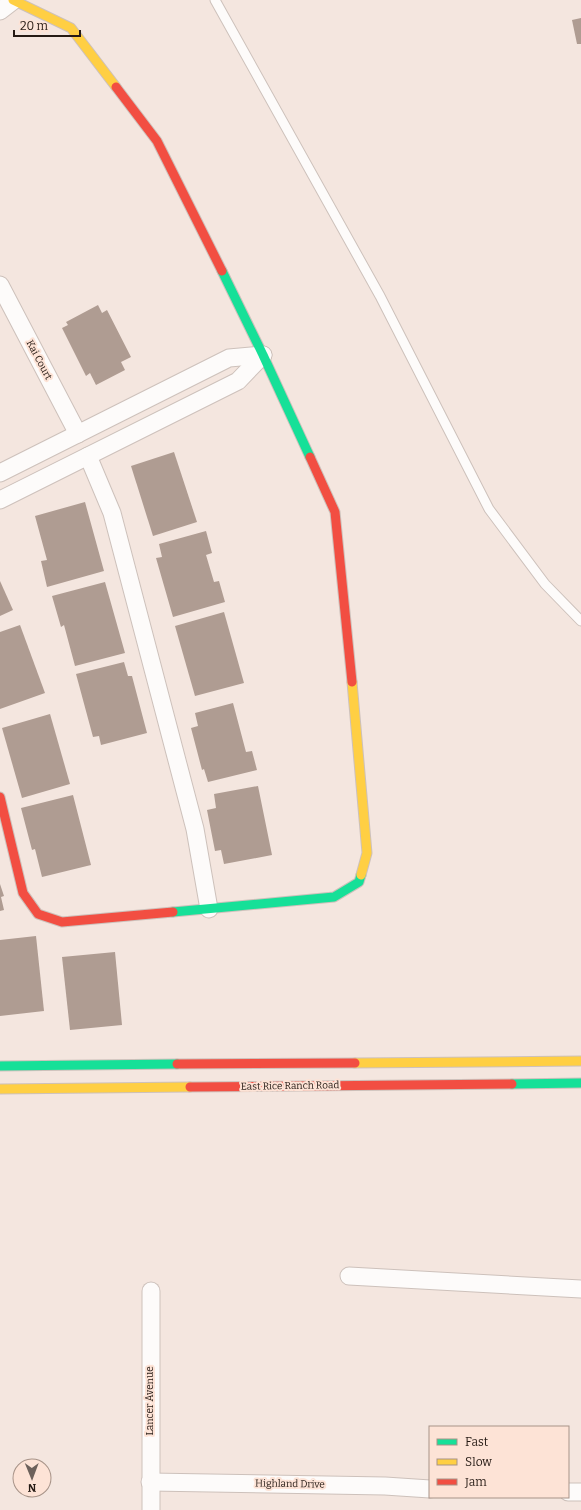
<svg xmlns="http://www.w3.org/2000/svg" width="581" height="1510" font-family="Bitter,serif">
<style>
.building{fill:#af9c92}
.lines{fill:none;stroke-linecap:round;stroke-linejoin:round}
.lane-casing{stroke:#cdc1bb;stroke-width:11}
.street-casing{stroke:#cdc1bb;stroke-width:19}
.fast-casing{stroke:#cdc1bb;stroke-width:11}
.slow-casing{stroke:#cdc1bb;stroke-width:11}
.jam-casing{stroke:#cdc1bb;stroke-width:11}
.lane{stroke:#fdfbfa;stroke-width:9}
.street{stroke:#fdfbfa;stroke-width:17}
.fast{stroke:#16e098;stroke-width:9}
.slow{stroke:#ffcf43;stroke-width:9}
.jam{stroke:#f24e42;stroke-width:9}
.labels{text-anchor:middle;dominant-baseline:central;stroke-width:4;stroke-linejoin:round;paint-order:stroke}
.street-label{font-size:10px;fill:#251a14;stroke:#fde3d6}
</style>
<rect width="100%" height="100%" fill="#f4e6df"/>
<g class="building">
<path d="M581,18V44H577L572,20Z"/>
<path d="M98,305L102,313L107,310L131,357L121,362L125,370L96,385L90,373L86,376L62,328L68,325L66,322Z"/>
<path d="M174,452L197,522L153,536L131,466Z"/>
<path d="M85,502L104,571L47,587L41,561L47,560L35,516Z"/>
<path d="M206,531L212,553L206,555L214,582L219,581L225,602L173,617L156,558L162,557L159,544Z"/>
<path d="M0,581L13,610L0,616Z"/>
<path d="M105,582L125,653L75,666L64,625L61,627L52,596Z"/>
<path d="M224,612L244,683L195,696L175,626Z"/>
<path d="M20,625L45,693L0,709V632Z"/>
<path d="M124,662L128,676H132L147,733L101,745L99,736L93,737L76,674Z"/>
<path d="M233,703L246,752L252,751L257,770L208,782L204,769L202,770L191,728L198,726L195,713Z"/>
<path d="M50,714L70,784L22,798L2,728Z"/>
<path d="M258,786L272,855L224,864L221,850L215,851L207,810L216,808L214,794Z"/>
<path d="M73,795L91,865L42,877L35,849L32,850L21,808Z"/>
<path d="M0,884L4,896L1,897L4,910L0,911Z"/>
<path d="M36,936L44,1011L0,1016V940Z"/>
<path d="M115,952L122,1025L70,1030L62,957Z"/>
</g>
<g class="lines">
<g class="lane-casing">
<path id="lane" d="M215,0L380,296L489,509L545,584L581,621"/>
</g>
<g class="street-casing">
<g id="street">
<path d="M0,11L13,1"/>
<path d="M0,285L78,434"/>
<path d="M88,456L112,513L195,829L209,909"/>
<path d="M0,473L229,358L263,355"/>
<path d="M0,500L238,381L263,355"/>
<path d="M349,1276L581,1289"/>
<path d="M150,1482L385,1486L430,1489"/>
<path d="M568,1492H581"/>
<path d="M151,1510V1291"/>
</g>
</g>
<g class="fast-casing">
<g id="fast">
<path d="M222,271L263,355L310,457"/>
<path d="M173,912L334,897L359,882L361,875"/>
<path d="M0,1066L177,1064"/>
<path d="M512,1084L581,1083"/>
</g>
</g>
<g class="slow-casing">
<g id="slow">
<path d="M13,0L71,28L116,87"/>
<path d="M352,682L367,853L361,875"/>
<path d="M355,1063L581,1061"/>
<path d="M0,1089L190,1087"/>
</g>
</g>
<g class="jam-casing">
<g id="jam">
<path d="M116,87L157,141L222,271"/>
<path d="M310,457L335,512L352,682"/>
<path d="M0,797L23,893L38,914L62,922L173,912"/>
<path d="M177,1064L355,1063"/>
<path d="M190,1087L512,1084"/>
</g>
</g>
<use href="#lane" class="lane"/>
<use href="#street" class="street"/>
<use href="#fast" class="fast"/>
<use href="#slow" class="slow"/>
<use href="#jam" class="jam"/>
</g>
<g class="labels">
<g class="street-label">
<text transform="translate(39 360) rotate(62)">Kai Court</text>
<text transform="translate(290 1086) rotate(-1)">East Rice Ranch Road</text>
<text transform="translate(150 1401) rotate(-90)">Lancer Avenue</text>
<text transform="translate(290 1484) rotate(1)">Highland Drive</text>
</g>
</g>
<rect x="429" y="1426" width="140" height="72" fill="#fde3d6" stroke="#a79388"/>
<rect x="437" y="1439" width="20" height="6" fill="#16e098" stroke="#a79388"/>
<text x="465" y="1446" font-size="12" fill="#251a14">Fast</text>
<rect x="437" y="1459" width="20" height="6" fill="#ffcf43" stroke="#a79388"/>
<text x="465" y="1466" font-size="12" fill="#251a14">Slow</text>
<rect x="437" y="1479" width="20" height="6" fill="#f24e42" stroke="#a79388"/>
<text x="465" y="1486" font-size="12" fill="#251a14">Jam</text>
<g transform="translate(32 1478) rotate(179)"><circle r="19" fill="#fde3d6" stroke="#a79388"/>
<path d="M0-3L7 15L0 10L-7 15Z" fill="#6d615b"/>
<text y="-6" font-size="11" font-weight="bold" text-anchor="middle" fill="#251a14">N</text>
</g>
<path d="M14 30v6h66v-6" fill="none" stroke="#251a14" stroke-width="2"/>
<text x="20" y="30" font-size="12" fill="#251a14" stroke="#fde3d6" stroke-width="3" paint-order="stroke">20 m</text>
</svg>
